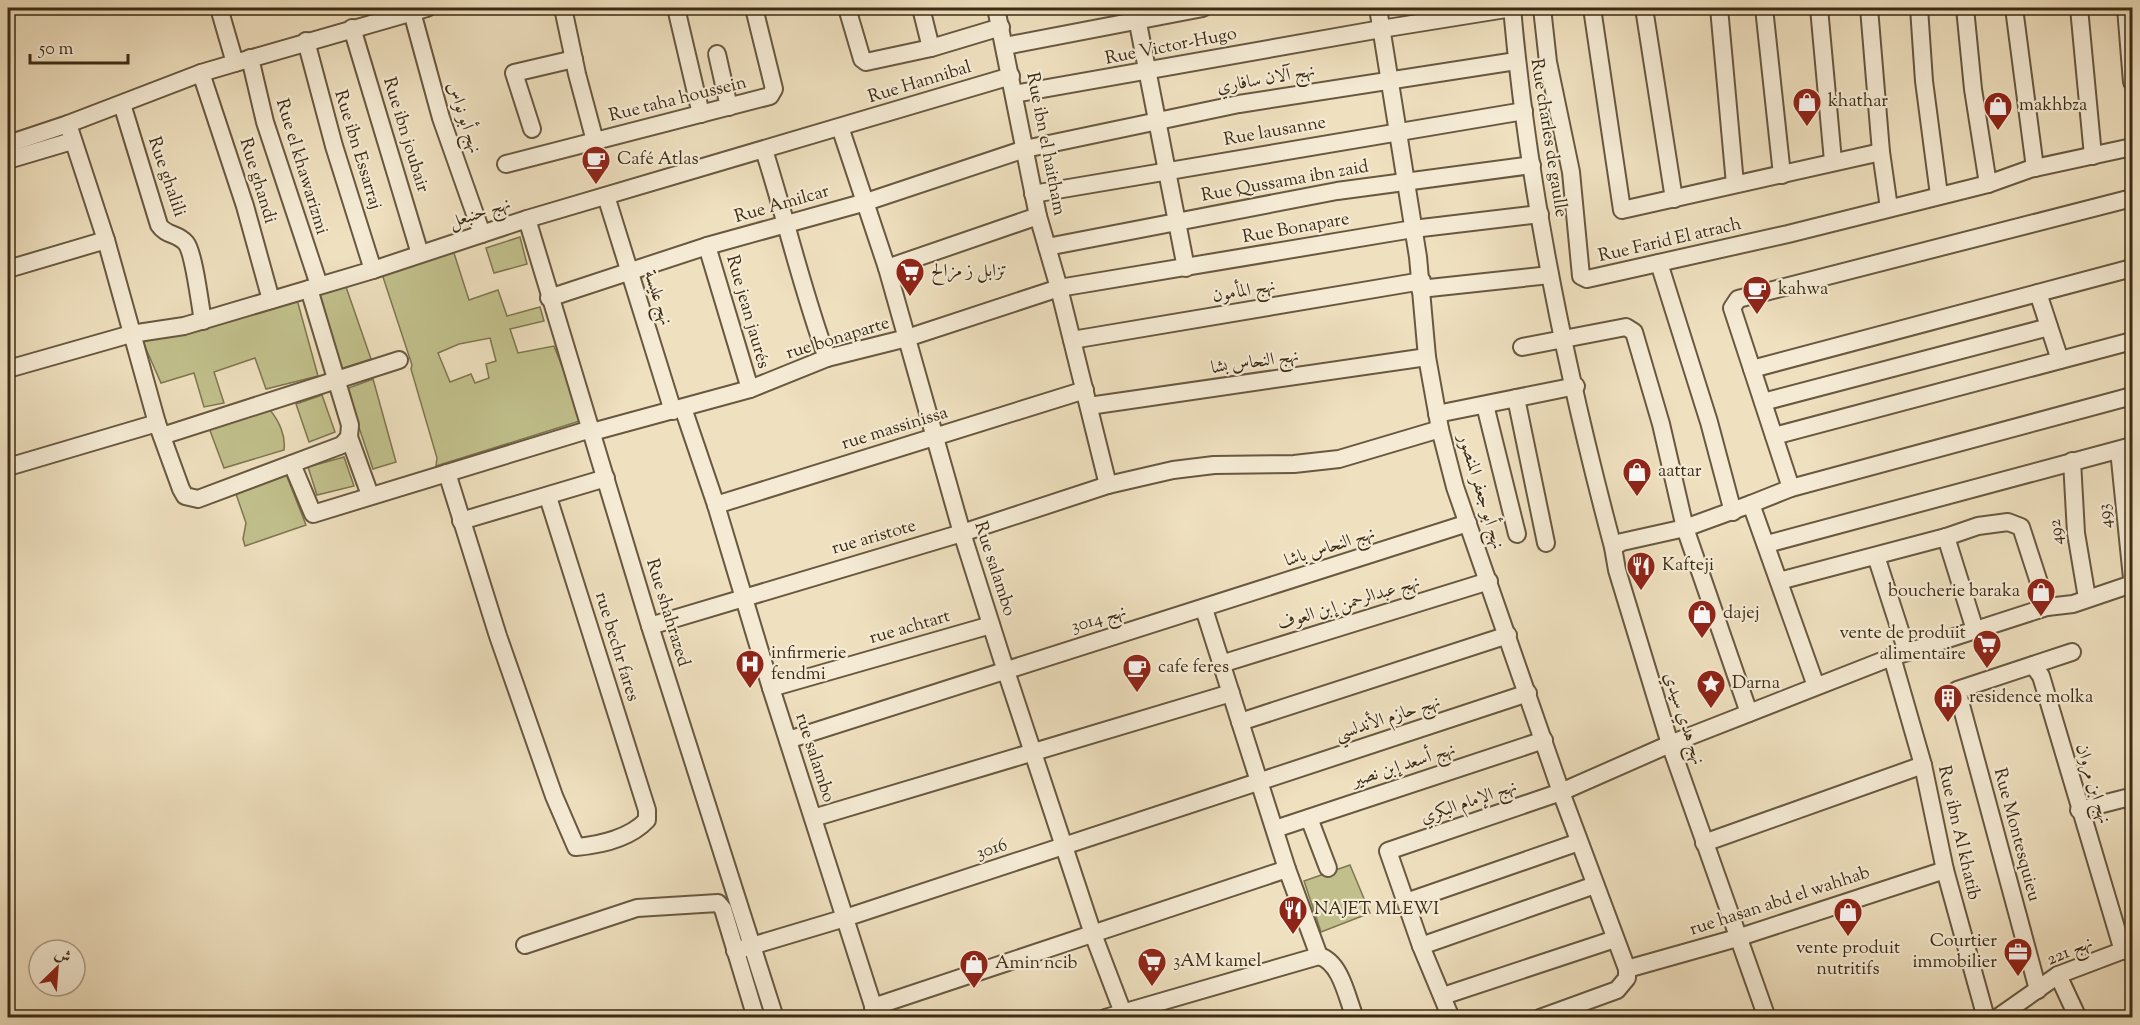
<svg xmlns="http://www.w3.org/2000/svg" width="2140" height="1025" font-family="'Sorts Mill Goudy',Amiri,serif">
<style>
.green{fill:#c1c08c;stroke:#7e7650;stroke-width:1.5;fill-rule:evenodd}
.lines{fill:none;stroke-linecap:round;stroke-linejoin:round}
.minor-casing{stroke:#685840;stroke-width:20}
.minor{stroke:#f5ebd5;stroke-width:16}
.labels{text-anchor:middle;dominant-baseline:central;stroke-width:4.5;stroke-linejoin:round;paint-order:stroke}
.street-label{font-size:18px;fill:#3b2b15;stroke:#f5ebd5}
.poi-label{font-size:18px;fill:#3b2b15;stroke:#f5ebd5;text-anchor:start}
</style>
<rect width="100%" height="100%" fill="#efe0bf"/>
<filter id="stains"><feTurbulence type="fractalNoise" baseFrequency=".00333" numOctaves="4"/><feColorMatrix values="0 0 0 0 .2 0 0 0 0 .09 0 0 0 0 .02 0 0 0 .5 -.17"/></filter>
<radialGradient id="worn" r=".72"><stop offset=".6" stop-color="#630" stop-opacity="0"/><stop offset="1" stop-color="#630" stop-opacity=".3"/></radialGradient>
<g class="green">
<path d="M520,237L527,264L494,273L486,248Z"/>
<path d="M453,250L469,300L498,290L507,316L540,307L544,321L510,329L518,353L554,346L583,420L436,466L437,458L411,369L412,365L382,274ZM490,338L496,361L486,364L489,378L475,383L471,374L450,382L438,353L459,344Z"/>
<path d="M345,284L371,359L337,370L314,292Z"/>
<path d="M296,296L318,376L266,389L255,358L214,372L224,403L204,407L194,373L161,383L143,342Z"/>
<path d="M373,379L396,462L373,469L346,389Z"/>
<path d="M322,395L335,432L309,442L296,404Z"/>
<path d="M270,410C279,421 286,436 284,450L224,468L209,428Z"/>
<path d="M344,457L354,486L317,495L308,467Z"/>
<path d="M286,474L306,525L245,546L243,539L246,523L235,491Z"/>
<path d="M1350,865L1370,913L1321,932L1304,881Z"/>
</g>
<g class="lines">
<g class="minor-casing">
<g id="minor">
<path d="M219,8L235,63L427,8"/>
<path d="M563,8L577,74L595,141"/>
<path d="M676,8L701,114"/>
<path d="M847,8L862,59L866,62L931,48L1001,27"/>
<path d="M921,8L931,48"/>
<path d="M996,8L1038,216L1059,288L1108,485L1173,470L1214,465L1294,464L1339,459L1440,429"/>
<path d="M1135,8L1186,268"/>
<path d="M1378,8L1418,257L1427,357L1440,429L1455,487L1561,792L1627,969V978L1617,990L1540,1018"/>
<path d="M1512,8C1528,190 1566,371 1613,547"/>
<path d="M1542,8L1548,62L1571,172L1581,276L1587,279L1788,234L1988,184L2030,169L2132,147"/>
<path d="M1592,8L1622,210L1881,152"/>
<path d="M1644,8L1674,199"/>
<path d="M1719,8L1735,184"/>
<path d="M1764,8L1782,175"/>
<path d="M1819,8L1833,161"/>
<path d="M1869,8L1881,152L1889,208"/>
<path d="M1919,8L1924,81L1939,195"/>
<path d="M1965,8L1973,89L1988,184"/>
<path d="M2014,8L2035,168"/>
<path d="M2079,8L2093,156"/>
<path d="M2126,8L2132,82"/>
<path d="M412,12L441,118L482,234"/>
<path d="M352,28L420,254"/>
<path d="M306,41L334,146L373,270"/>
<path d="M1005,46L1203,8"/>
<path d="M717,54L729,107"/>
<path d="M250,58L265,122L319,285"/>
<path d="M201,73L245,206L271,300"/>
<path d="M1014,94L1381,29L1512,8"/>
<path d="M122,104L159,225C166,236 178,233 186,243C194,253 200,305 203,321"/>
<path d="M68,124L201,73L235,63"/>
<path d="M840,127L887,268L962,533L1002,659L1093,934L1125,1018"/>
<path d="M532,129L514,73L574,59"/>
<path d="M8,144L68,124L106,240L157,423L8,467"/>
<path d="M764,150C786,219 802,290 827,358"/>
<path d="M8,160L72,141"/>
<path d="M506,164L770,96L774,89L754,8"/>
<path d="M1033,194L1524,111"/>
<path d="M606,196L673,411"/>
<path d="M527,219L650,626L775,1018"/>
<path d="M707,246L750,389"/>
<path d="M1047,247L1337,191L1532,165"/>
<path d="M1659,263L1709,422L1733,512"/>
<path d="M887,268L1038,216"/>
<path d="M8,269L106,240"/>
<path d="M1420,289L1550,275"/>
<path d="M2038,293L2060,360"/>
<path d="M549,298L707,246L866,202L1025,149L1239,104L1516,61"/>
<path d="M1072,340L1422,281"/>
<path d="M1522,347L1626,327L1634,332L1661,424L1685,528L1749,713"/>
<path d="M8,369L131,334L184,326L373,270L527,219L1011,76"/>
<path d="M1752,369L2132,268"/>
<path d="M1516,398L1546,543"/>
<path d="M1763,402L2049,327"/>
<path d="M1485,405L1517,534"/>
<path d="M1089,406L1427,357"/>
<path d="M683,408L716,505L771,688L877,1018"/>
<path d="M1437,414L1576,386"/>
<path d="M157,423L181,489L185,496L198,499L342,445L349,437L350,425L309,289"/>
<path d="M592,432L750,389L827,358L907,338L1059,288L1413,229L1540,214"/>
<path d="M162,436L399,360"/>
<path d="M1774,436L2132,341"/>
<path d="M349,437L370,495"/>
<path d="M2119,450L2132,578"/>
<path d="M2072,461L2076,533L2087,598"/>
<path d="M292,464L313,514L591,429"/>
<path d="M447,473L498,636L554,796L576,847C600,845 630,838 647,820V810L548,497"/>
<path d="M1791,488L1732,308L1738,299L2132,198"/>
<path d="M1751,504L1791,488L2132,396"/>
<path d="M716,505L1085,390"/>
<path d="M461,521L606,478"/>
<path d="M1946,537L1975,630"/>
<path d="M1767,544L2132,446"/>
<path d="M1876,556L1907,652"/>
<path d="M1779,581L1946,537L1978,526L2008,522L2021,527L2047,607"/>
<path d="M1204,609L1287,869L1319,956"/>
<path d="M650,626L962,533L1108,485"/>
<path d="M1892,657L1923,765L1945,870L1986,1018"/>
<path d="M1221,664L1489,581"/>
<path d="M2033,665L2041,676L2123,951"/>
<path d="M771,688L991,625"/>
<path d="M1240,722L1508,635"/>
<path d="M788,740L1468,523"/>
<path d="M2079,810L2126,798L2132,802"/>
<path d="M813,818L1231,693"/>
<path d="M1309,818L1328,868"/>
<path d="M1275,829L1544,740"/>
<path d="M1704,843L1923,765"/>
<path d="M1406,902L1579,842"/>
<path d="M525,945L637,908L718,903L723,909L756,1018"/>
<path d="M1421,946L1595,885"/>
<path d="M735,951L845,918L1528,693"/>
<path d="M1627,969L1737,938L1945,870"/>
<path d="M2058,975L2078,1018"/>
<path d="M2038,990L1957,690L2072,652"/>
<path d="M1443,996L1615,939"/>
<path d="M873,1007L1287,869"/>
<path d="M1105,1018L1319,956C1341,962 1347,998 1355,1018"/>
<path d="M1451,1018L1421,946L1388,851L1561,792L1670,744L1892,657L2047,607L2073,604L2132,584"/>
<path d="M1767,1018L1670,744L1617,570L1613,547L1622,542L1685,528L1751,504L1816,686"/>
<path d="M1997,1018L2058,975L2132,947"/>
</g>
</g>
<use href="#minor" class="minor"/>
</g>
<defs>
<g id="shop-pin" transform="scale(1.5)"><path d="M0 17L-7.5 6A9.5 9.5 0 1 1 7.5 6Z" fill="#8f2418" stroke="#f5ebd5"/><path d="M-5-2.5h2.3a2.7 3.5 0 0 1 5.4 0H5L5.5 6h-11ZM-1.5-2.5h3a1.5 2.3 0 0 0-3 0Z" fill="#fff"/></g>
<g id="cafe-pin" transform="scale(1.5)"><path d="M0 17L-7.5 6A9.5 9.5 0 1 1 7.5 6Z" fill="#8f2418" stroke="#f5ebd5"/><path d="M-5.5-4.5H6V0H3Q3 3.5 0 3.5H-2.5Q-5.5 3.5-5.5 0ZM3-3.2v2h1.7v-2ZM-6 4.5H4V6H-6Z" fill="#fff"/></g>
<g id="supermarket-pin" transform="scale(1.5)"><path d="M0 17L-7.5 6A9.5 9.5 0 1 1 7.5 6Z" fill="#8f2418" stroke="#f5ebd5"/><path d="M-6-5.5h2.5l.6 2H6L4.5 2H-2.5L-4.4-4H-6ZM-1.5 3.2a1.3 1.3 0 1 0 .1 0ZM3 3.2a1.3 1.3 0 1 0 .1 0Z" fill="#fff"/></g>
<g id="restaurant-pin" transform="scale(1.5)"><path d="M0 17L-7.5 6A9.5 9.5 0 1 1 7.5 6Z" fill="#8f2418" stroke="#f5ebd5"/><path d="M-5-6h1v4h1v-4h1v4h1v-4h1v5L-1.5 .5V6h-2V.5L-5-1ZM5-6V6H3V1.5H1.5Q1.5-4 5-6Z" fill="#fff"/></g>
<g id="hospital-pin" transform="scale(1.5)"><path d="M0 17L-7.5 6A9.5 9.5 0 1 1 7.5 6Z" fill="#8f2418" stroke="#f5ebd5"/><path d="M-5-5h3v3.5h4V-5h3V5h-3V1.5h-4V5h-3Z" fill="#fff"/></g>
<g id="sight-pin" transform="scale(1.5)"><path d="M0 17L-7.5 6A9.5 9.5 0 1 1 7.5 6Z" fill="#8f2418" stroke="#f5ebd5"/><path d="M0-6L1.8-2.2L6-1.7L2.9 1.2L3.7 5.4L0 3.3L-3.7 5.4L-2.9 1.2L-6-1.7L-1.8-2.2Z" fill="#fff"/></g>
<g id="building-pin" transform="scale(1.5)"><path d="M0 17L-7.5 6A9.5 9.5 0 1 1 7.5 6Z" fill="#8f2418" stroke="#f5ebd5"/><path d="M-4-6H4V6H1V3H-1V6H-4ZM-2.5-4.3h1.7v1.8h-1.7ZM.8-4.3h1.7v1.8H.8ZM-2.5-1h1.7V.8h-1.7ZM.8-1h1.7V.8H.8Z" fill="#fff"/></g>
<g id="office-pin" transform="scale(1.5)"><path d="M0 17L-7.5 6A9.5 9.5 0 1 1 7.5 6Z" fill="#8f2418" stroke="#f5ebd5"/><path d="M-6-3h4V-5.5h4V-3h4V5H-6ZM-1-4.5V-3h2v-1.5ZM-6 0V1H6V0Z" fill="#fff"/></g>
</defs>
<g fill-rule="evenodd">
<use href="#shop-pin" x="1807" y="102"/>
<use href="#shop-pin" x="1998" y="106"/>
<use href="#cafe-pin" x="596" y="160"/>
<use href="#supermarket-pin" x="910" y="272"/>
<use href="#cafe-pin" x="1757" y="290"/>
<use href="#shop-pin" x="1637" y="472"/>
<use href="#restaurant-pin" x="1641" y="566"/>
<use href="#shop-pin" x="2041" y="592"/>
<use href="#shop-pin" x="1702" y="614"/>
<use href="#supermarket-pin" x="1987" y="644"/>
<use href="#hospital-pin" x="750" y="664"/>
<use href="#cafe-pin" x="1137" y="668"/>
<use href="#sight-pin" x="1711" y="684"/>
<use href="#building-pin" x="1948" y="698"/>
<use href="#restaurant-pin" x="1293" y="910"/>
<use href="#shop-pin" x="1848" y="912"/>
<use href="#office-pin" x="2018" y="952"/>
<use href="#supermarket-pin" x="1152" y="962"/>
<use href="#shop-pin" x="974" y="964"/>
</g>
<g class="labels">
<g class="street-label">
<text transform="translate(1171 47) rotate(-11)">Rue Victor-Hugo</text>
<text transform="translate(1266 80) rotate(-10)">نهج آلان سافاري</text>
<text transform="translate(920 83) rotate(-17)">Rue Hannibal</text>
<text transform="translate(678 100) rotate(-14)">Rue taha houssein</text>
<text transform="translate(463 118) rotate(72)">نهج أبو نواس</text>
<text transform="translate(1275 132) rotate(-10)">Rue lausanne</text>
<text transform="translate(405 135) rotate(73)">Rue ibn joubair</text>
<text transform="translate(1548 138) rotate(81)">Rue charles de gaulle</text>
<text transform="translate(1045 144) rotate(79)">Rue ibn el haitham</text>
<text transform="translate(357 150) rotate(73)">Rue ibn Essarraj</text>
<text transform="translate(301 167) rotate(73)">Rue el khawarizmi</text>
<text transform="translate(166 177) rotate(71)">Rue ghalili</text>
<text transform="translate(257 181) rotate(73)">Rue ghandi</text>
<text transform="translate(1285 182) rotate(-10)">Rue Qussama ibn zaid</text>
<text transform="translate(782 205) rotate(-16)">Rue Amilcar</text>
<text transform="translate(480 214) rotate(-18)">نهج حنبعل</text>
<text transform="translate(1296 229) rotate(-10)">Rue Bonapare</text>
<text transform="translate(1670 241) rotate(-13)">Rue Farid El atrach</text>
<text transform="translate(1244 292) rotate(-10)">نهج المأمون</text>
<text transform="translate(657 298) rotate(72)">نهج عليسة</text>
<text transform="translate(747 312) rotate(74)">Rue jean jaurés</text>
<text transform="translate(838 339) rotate(-17)">rue bonaparte</text>
<text transform="translate(1255 363) rotate(-8)">نهج النحاس بشا</text>
<text transform="translate(895 429) rotate(-17)">rue massinissa</text>
<text transform="translate(1480 492) rotate(73)">نهج أبو جعفر المنصور</text>
<text transform="translate(2106 516) rotate(-96)">493</text>
<text transform="translate(2057 532) rotate(-96)">492</text>
<text transform="translate(874 538) rotate(-16)">rue aristote</text>
<text transform="translate(1330 548) rotate(-18)">نهج النحاس باشا</text>
<text transform="translate(994 569) rotate(72)">Rue salambo</text>
<text transform="translate(1349 604) rotate(-17)">نهج عبدالرحمن إبن العوف</text>
<text transform="translate(667 613) rotate(73)">Rue shahrazed</text>
<text transform="translate(1099 620) rotate(-17)">نهج 3014</text>
<text transform="translate(910 628) rotate(-16)">rue achtart</text>
<text transform="translate(616 647) rotate(73)">rue bechr fares</text>
<text transform="translate(1388 719) rotate(-18)">نهج حازم الأندلسي</text>
<text transform="translate(1683 719) rotate(72)">نهج هدي سيدي</text>
<text transform="translate(814 758) rotate(72)">rue salambo</text>
<text transform="translate(1404 766) rotate(-18)">نهج أسعد إبن نصير</text>
<text transform="translate(2092 784) rotate(73)">نهج ابن مروان</text>
<text transform="translate(1469 803) rotate(-19)">نهج الإمام البكري</text>
<text transform="translate(1958 833) rotate(77)">Rue ibn Al khatib</text>
<text transform="translate(2016 835) rotate(75)">Rue Montesquieu</text>
<text transform="translate(992 850) rotate(-18)">3016</text>
<text transform="translate(1780 902) rotate(-18)">rue hasan abd el wahhab</text>
<text transform="translate(2070 952) rotate(-23)">نهج 221</text>
</g>
<g class="poi-label">
<text x="1828" y="102">khathar</text>
<text x="2019" y="106">makhbza</text>
<text x="617" y="160">Café Atlas</text>
<text x="931" y="272">تزابل ز مزالح</text>
<text x="1778" y="290">kahwa</text>
<text x="1658" y="472">aattar</text>
<text x="1662" y="566">Kafteji</text>
<text x="2020" y="592" text-anchor="end">boucherie baraka</text>
<text x="1723" y="614">dajej</text>
<text x="1966" y="634" text-anchor="end">vente de produit<tspan x="1966" dy="21">alimentaire</tspan></text>
<text x="771" y="654">infirmerie<tspan x="771" dy="21">fendmi</tspan></text>
<text x="1158" y="668">cafe feres</text>
<text x="1732" y="684">Darna</text>
<text x="1969" y="698">residence molka</text>
<text x="1314" y="910">NAJET MLEWI</text>
<text x="1997" y="942" text-anchor="end">Courtier<tspan x="1997" dy="21">immobilier</tspan></text>
<text x="1848" y="949" text-anchor="middle">vente produit<tspan x="1848" dy="21">nutritifs</tspan></text>
<text x="1173" y="962">3AM kamel</text>
<text x="995" y="964">Amin ncib</text>
</g>
</g>
<rect width="2140" height="1025" fill="none" stroke="#efe0bf" stroke-width="30"/>
<rect x="9" y="9" width="2122" height="1007" fill="none" stroke="#3b2b15" stroke-width="3"/>
<rect x="15" y="15" width="2110" height="995" fill="none" stroke="#3b2b15" stroke-width="1.5"/>
<g transform="translate(57 968) rotate(25)"><circle r="28" fill="#f5ebd5" stroke="#ab9e88" stroke-width="1.5"/>
<path d="M0-4.5L10 22L0 15L-10 22Z" fill="#8f2418"/>
<text y="-9" font-size="16" font-weight="bold" text-anchor="middle" fill="#3b2b15">ش</text>
</g>
<path d="M30 54v9h98v-9" fill="none" stroke="#3b2b15" stroke-width="3"/>
<text x="39" y="54" font-size="18" fill="#3b2b15" stroke="#f5ebd5" stroke-width="4.5" paint-order="stroke">50 m</text>
<rect width="100%" height="100%" filter="url(#stains)"/>
<rect width="100%" height="100%" fill="url(#worn)"/>
</svg>
